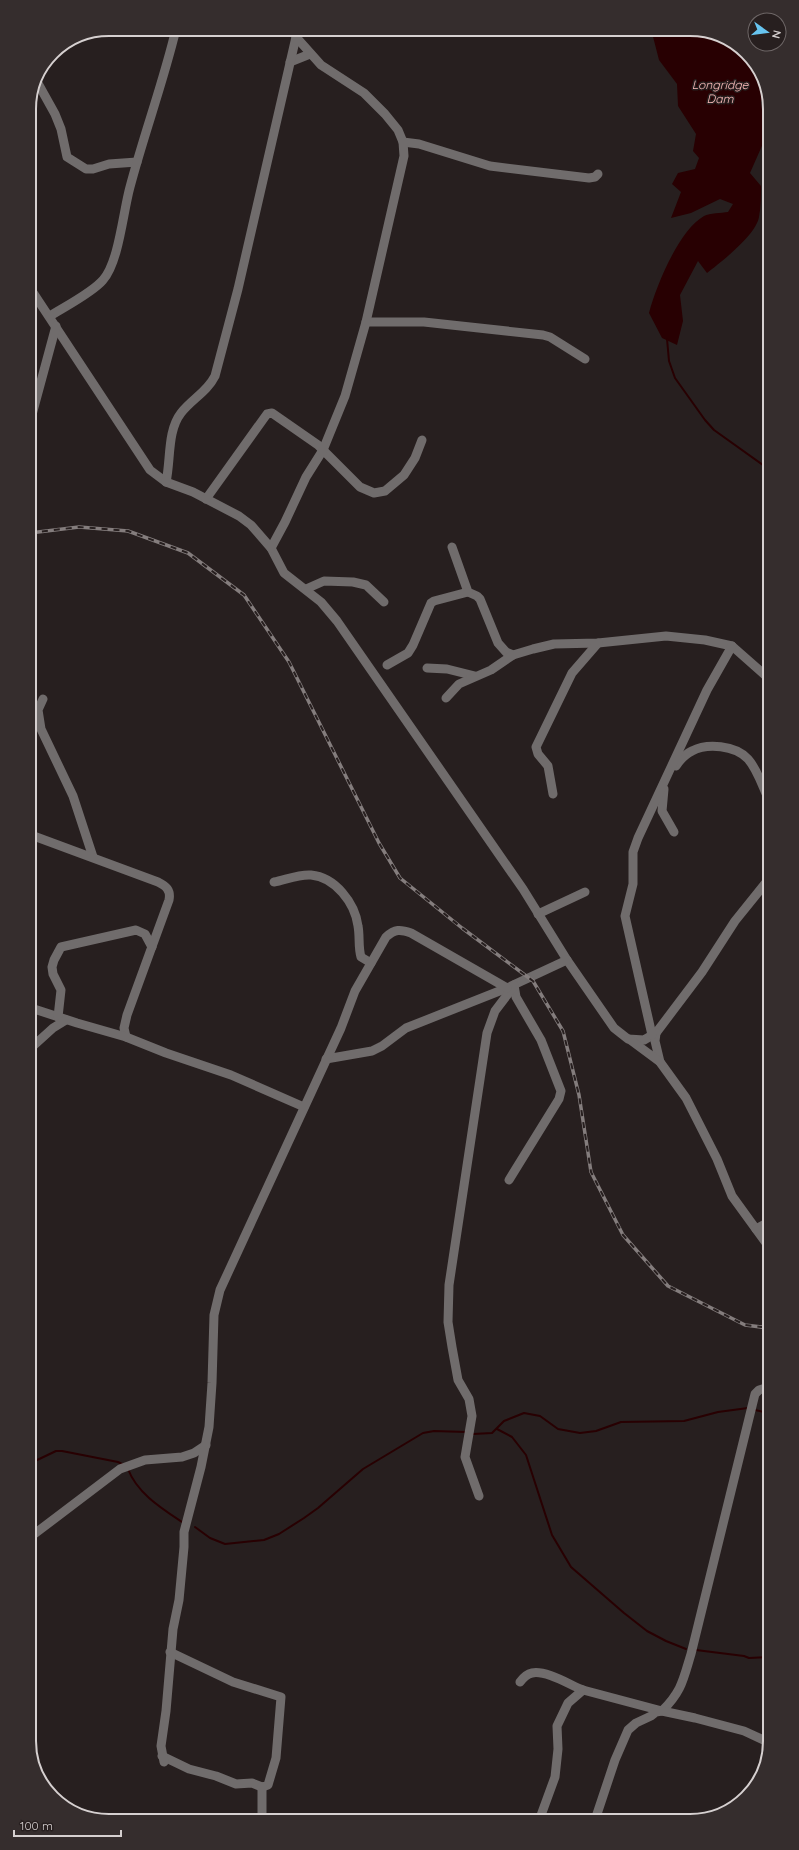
<svg xmlns="http://www.w3.org/2000/svg" width="799" height="1850" font-family="Quicksand,sans-serif">
<style>
.water{fill:#280002}
.lines{fill:none;stroke-linecap:round;stroke-linejoin:round}
.stream{stroke:#280002;stroke-width:2}
.minor{stroke:#706c6c;stroke-width:9}
.rail-casing{stroke:#847d7d;stroke-width:3.5}
.rail{stroke:#271f1f;stroke-width:2;stroke-dasharray:6;stroke-linecap:butt}
.labels{text-anchor:middle;dominant-baseline:central;stroke-width:3;stroke-linejoin:round;paint-order:stroke}
.water-label{font-size:12px;font-style:italic;fill:#febdbb;stroke:#271f1f}
.rim{fill:none;stroke:#d6d0d0;stroke-width:2}
</style>
<rect width="100%" height="100%" fill="#271f1f"/>
<path class="water" d="M651,29H696L739,45L766,83V99L761,101L765,139L750,173L761,186C761,196 761,207 759,217C756,235 721,262 707,273L698,261L680,295L683,321L677,345L662,338L649,313C656,286 679,230 704,216C710,213 721,213 728,212L733,204L720,199L691,213L671,218L681,192L672,184L678,173L695,169L699,158L693,151L696,134L678,106L677,84L659,60Z"/>
<g class="lines">
<g class="stream">
<path d="M667,339L669,361L675,378L705,420L714,430L767,468"/>
<path d="M755,1410L769,1413"/>
<path d="M497,1429L512,1437L526,1455L552,1535L571,1567L624,1613L647,1631L666,1641L686,1649"/>
<path d="M473,1434L492,1433L504,1421L524,1413L540,1416L558,1429L580,1433L596,1431L621,1422L684,1421L718,1412L748,1408"/>
<path d="M33,1462L56,1451H62L118,1462L124,1465"/>
<path d="M128,1469C137,1493 161,1508 182,1522"/>
<path d="M195,1527L210,1538L225,1544L264,1540L279,1534L304,1518L318,1508L363,1469L423,1433L434,1431L466,1432"/>
<path d="M696,1650L744,1656L749,1658L770,1657"/>
</g>
<g class="minor">
<path d="M290,62L310,54"/>
<path d="M35,78L55,114L61,129L67,157L86,169H93L109,164L137,162"/>
<path d="M403,142L419,144L490,166L589,178L595,177L598,174"/>
<path d="M30,288L150,470L166,482L193,492L239,516L251,525L271,548L284,573L321,602L337,621L523,889L567,960L614,1028L628,1039L644,1040L656,1033L702,972L735,921L768,880"/>
<path d="M50,316C64,307 92,293 103,280C119,262 123,212 130,187C144,134 163,83 176,29"/>
<path d="M366,322H424L543,335L550,337L585,359"/>
<path d="M30,422L56,326"/>
<path d="M166,482C171,460 167,431 181,413C192,399 207,392 215,376L238,289L296,37"/>
<path d="M206,499L267,414L272,413L318,445L360,487L374,493L385,491L404,475L415,458L422,440"/>
<path d="M452,547L468,592L477,596L480,599L498,643L506,652L513,655"/>
<path d="M271,548L285,522L306,477L323,450L345,396L366,322L404,156L403,142L398,130L385,114L364,93L321,65L296,37L294,29"/>
<path d="M306,589L324,581L353,582L366,585L384,602"/>
<path d="M387,665L408,653L413,645L431,603L434,601L468,592"/>
<path d="M427,668L447,669L475,676"/>
<path d="M446,698L459,684L491,670L513,655L533,649L554,644L598,643L666,636L705,640L732,646L767,677"/>
<path d="M43,699L38,710L41,729L73,796L93,857"/>
<path d="M676,766C680,760 685,754 692,751C707,743 735,745 748,759C757,769 762,785 768,798"/>
<path d="M664,789L662,811L674,832"/>
<path d="M553,794L548,766L538,754L536,747L572,673L598,643"/>
<path d="M31,835L158,882C166,886 171,890 169,900L127,1015L124,1028L126,1037"/>
<path d="M274,882C285,880 299,874 311,875C335,877 355,903 358,926C360,936 358,947 361,957L371,963"/>
<path d="M538,914L585,892"/>
<path d="M31,1008L77,1023L126,1037L166,1053L231,1075L304,1107"/>
<path d="M58,1017L61,990L53,974L52,967L54,960L61,947L136,930L145,934L152,947"/>
<path d="M656,1033L655,1041L660,1062"/>
<path d="M652,1035L625,916L633,884V852L638,838L707,690L732,646"/>
<path d="M629,1039L660,1062L686,1098L717,1159L732,1196L769,1247"/>
<path d="M32,1047L53,1028L66,1020"/>
<path d="M326,1059L372,1051L382,1046L406,1028L507,988L567,960"/>
<path d="M509,1180L559,1099L561,1091L541,1040L516,997L514,985"/>
<path d="M756,1229L769,1222"/>
<path d="M479,1496L465,1457L472,1416L469,1399L458,1380L452,1347L448,1322L449,1285L487,1033L495,1011L514,986"/>
<path d="M33,1535L120,1469L145,1460L182,1457L194,1453L206,1445"/>
<path d="M520,1682C523,1678 527,1674 532,1673C546,1670 570,1685 583,1690L568,1703L557,1726L558,1749L555,1777L540,1818"/>
<path d="M583,1690L662,1711C682,1691 683,1680 691,1654L755,1394L759,1390L769,1387"/>
<path d="M162,1756L189,1769L216,1776L236,1784L252,1783L262,1787L268,1785L276,1758L281,1697L233,1682L170,1652"/>
<path d="M164,1762L161,1746L166,1711L173,1629L179,1600L184,1547V1532L201,1467L209,1427L212,1383L214,1315L220,1290L341,1028L355,991L386,937C395,929 400,929 411,933L507,988"/>
<path d="M262,1787V1820"/>
<path d="M596,1817L615,1760L628,1730L636,1723L651,1716L656,1712L662,1711L695,1718L744,1731L770,1743"/>
</g>
<g class="rail-casing">
<path id="rail" d="M30,533L79,527L128,531L188,553L244,595L289,662L379,843L400,878L462,928L533,981L563,1031L579,1095L591,1172L623,1235L668,1286L745,1325L769,1328"/>
</g>
<use href="#rail" class="rail"/>
</g>
<g class="labels">
<g class="water-label">
<text x="720" y="84">Longridge<tspan x="720" dy="14">Dam</tspan></text>
</g>
</g>
<path d="M0 0H799V1850H0ZM109 36H690A73 73 0 0 1 763 109V1741A73 73 0 0 1 690 1814H109A73 73 0 0 1 36 1741V109A73 73 0 0 1 109 36Z" fill="#352d2d" fill-rule="evenodd"/>
<path class="rim" d="M109 36H690A73 73 0 0 1 763 109V1741A73 73 0 0 1 690 1814H109A73 73 0 0 1 36 1741V109A73 73 0 0 1 109 36Z"/>
<g transform="translate(767 32) rotate(104)"><circle r="19" fill="#271f1f" stroke="#6d6666"/>
<path d="M0-3L7 15L0 10L-7 15Z" fill="#67c4ef"/>
<text y="-6" font-size="11" font-weight="bold" text-anchor="middle" fill="#d6d0d0">N</text>
</g>
<path d="M14 1830v6h107v-6" fill="none" stroke="#d6d0d0" stroke-width="2"/>
<text x="20" y="1830" font-size="12" fill="#d6d0d0" stroke="#271f1f" stroke-width="3" paint-order="stroke">100 m</text>
</svg>
